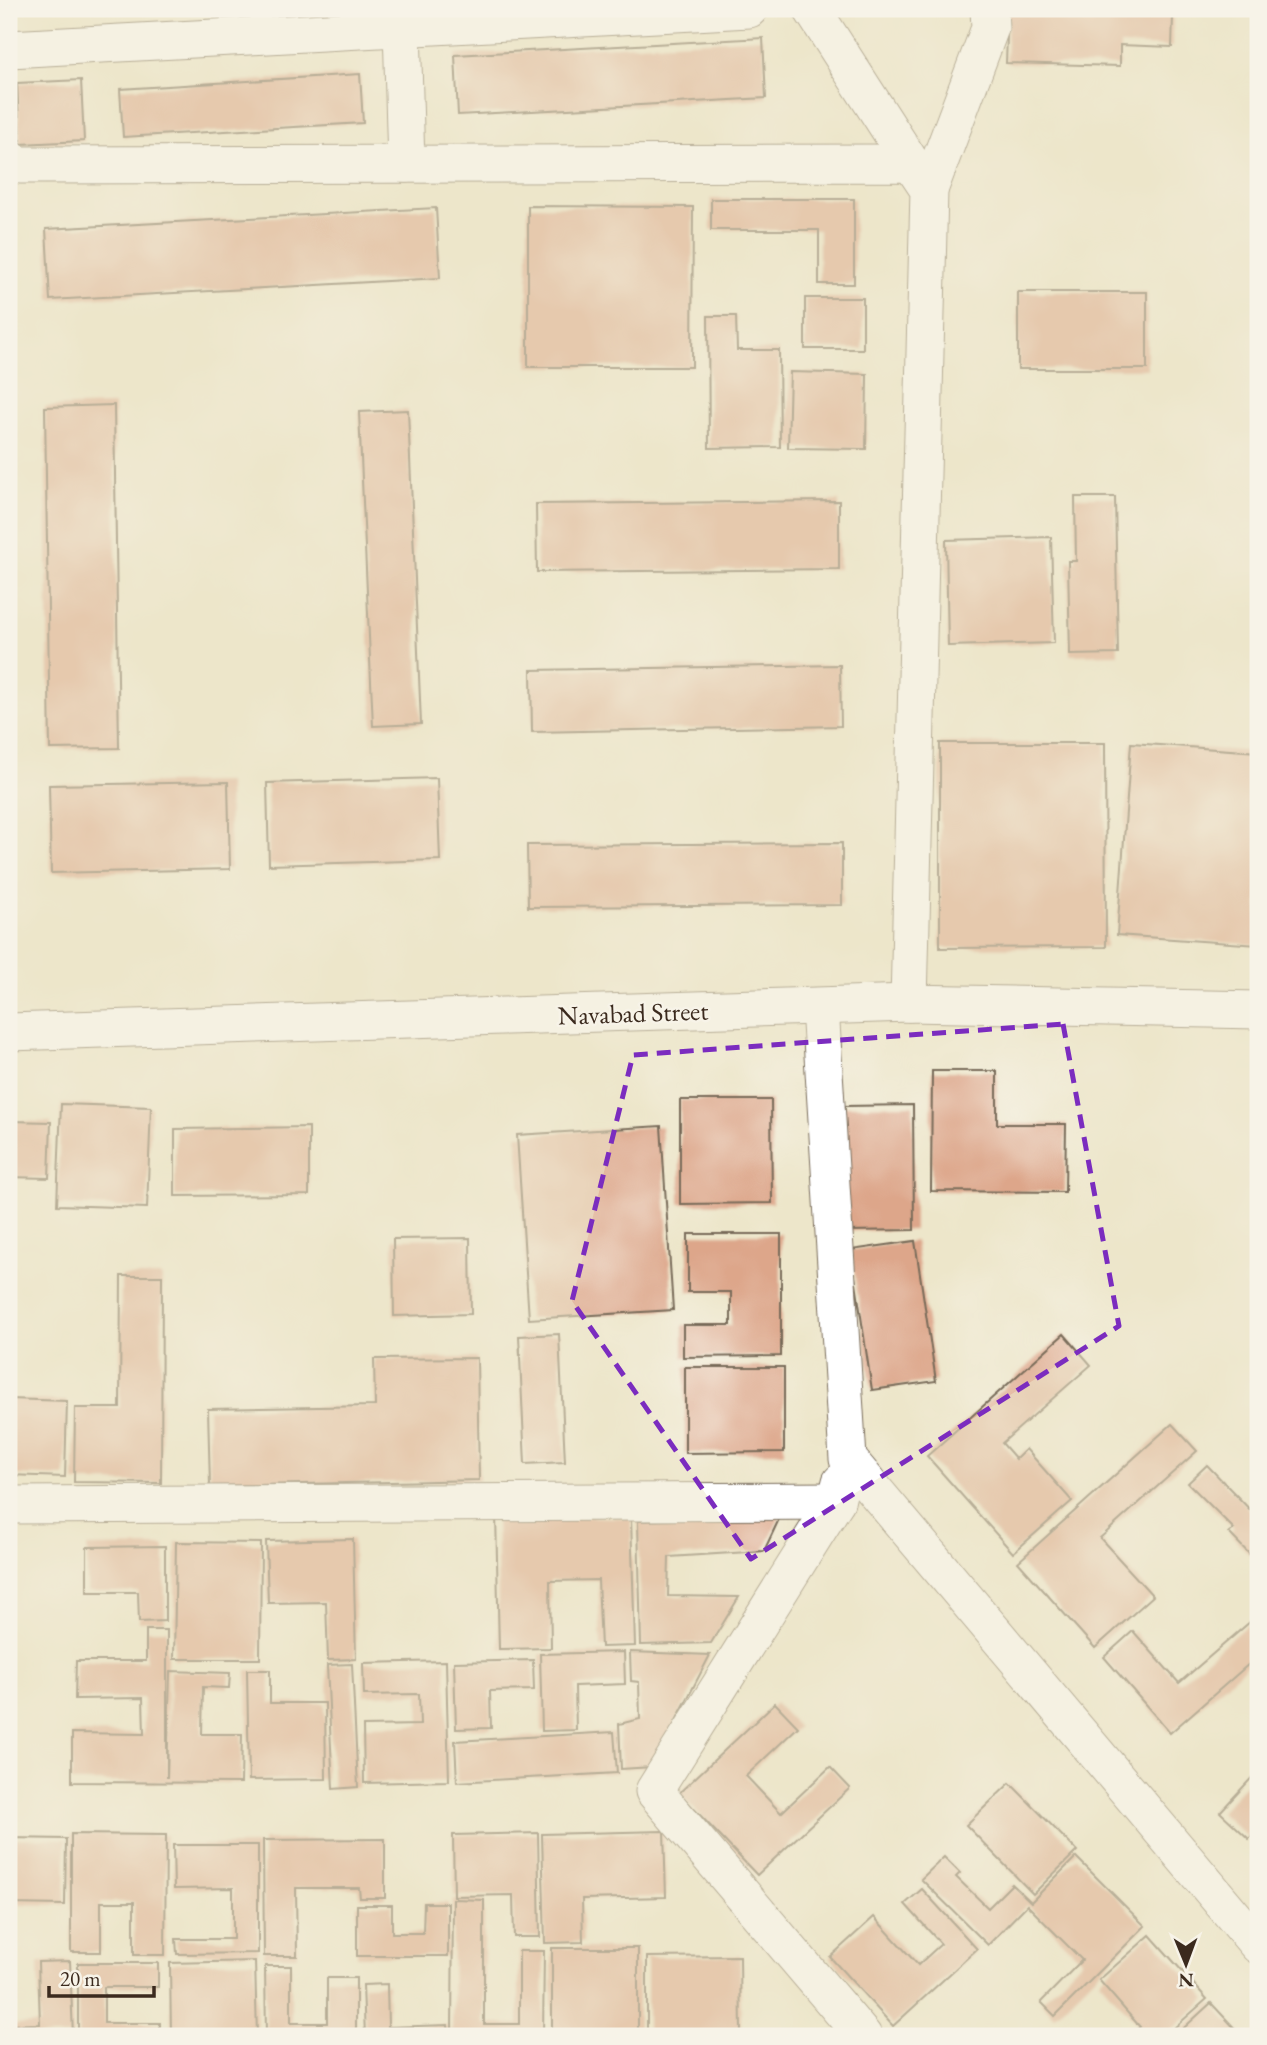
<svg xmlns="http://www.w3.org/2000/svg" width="1267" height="2045" font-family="'EB Garamond',serif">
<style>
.building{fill:#dda68a}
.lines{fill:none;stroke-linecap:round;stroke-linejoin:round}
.minor-casing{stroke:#796c5a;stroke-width:39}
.minor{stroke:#fff;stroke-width:37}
.marked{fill:none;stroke:#7b2cbf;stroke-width:5;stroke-dasharray:14 9;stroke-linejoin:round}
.labels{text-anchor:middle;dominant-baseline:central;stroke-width:5;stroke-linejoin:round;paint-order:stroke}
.street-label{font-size:26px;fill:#3b2a1e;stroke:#f7f3e8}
</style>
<rect width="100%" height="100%" fill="#f7f3e8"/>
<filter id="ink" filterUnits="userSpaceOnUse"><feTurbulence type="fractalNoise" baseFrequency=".0143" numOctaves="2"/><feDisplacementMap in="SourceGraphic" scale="14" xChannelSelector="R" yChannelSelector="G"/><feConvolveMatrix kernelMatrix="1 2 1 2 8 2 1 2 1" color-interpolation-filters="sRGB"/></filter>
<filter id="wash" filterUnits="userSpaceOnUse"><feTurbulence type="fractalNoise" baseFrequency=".00686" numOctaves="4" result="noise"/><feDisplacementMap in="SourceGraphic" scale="28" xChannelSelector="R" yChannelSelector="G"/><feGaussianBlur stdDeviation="1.57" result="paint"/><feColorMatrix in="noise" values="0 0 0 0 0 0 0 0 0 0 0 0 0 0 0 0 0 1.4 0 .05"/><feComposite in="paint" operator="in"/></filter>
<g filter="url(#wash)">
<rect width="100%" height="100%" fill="#ede6ca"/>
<g id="blocks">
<g class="building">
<path d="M851,9H926V14L851,12Z"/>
<path d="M1008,11L1173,16L1172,47L1120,45V66L1006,63Z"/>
<path d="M763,38L766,98L458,115L455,55Z"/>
<path d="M360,74L363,123L123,137L120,89Z"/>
<path d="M81,80L84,141L20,144L17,83Z"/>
<path d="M711,199H854V284H819V230H711Z"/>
<path d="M528,206L693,207L692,367H528Z"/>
<path d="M436,208L440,278L50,300L46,229Z"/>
<rect x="1018" y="292" width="129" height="77"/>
<rect x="805" y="298" width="58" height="51"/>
<path d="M708,316H736L737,350H779L780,447L709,448Z"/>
<path d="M790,372L867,374L866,449L788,448Z"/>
<path d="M114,405L119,748L50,749L45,407Z"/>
<path d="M408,410L421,724L373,726L359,412Z"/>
<path d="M1075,497H1115L1118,654L1070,655L1068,561H1076Z"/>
<path d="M839,501V569L537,572L536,504Z"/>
<path d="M1051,537L1054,643L948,646L946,540Z"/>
<path d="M840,665L841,726L532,732L531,670Z"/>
<path d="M940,743H1105L1106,947L940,948Z"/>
<path d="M1131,743L1258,752V945L1117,935Z"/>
<path d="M437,778L440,860L269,865L267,783Z"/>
<path d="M228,782L230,869L51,873L49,785Z"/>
<path d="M842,843V905L528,907L527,845Z"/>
<path d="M932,1071H997V1124H1066L1065,1192L931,1191Z"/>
<path d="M680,1100H771L772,1203L680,1204Z"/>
<path d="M61,1104L151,1107L147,1208L57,1205Z"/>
<path d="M913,1105L914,1230L845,1231L844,1106Z"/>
<path d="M9,1121L51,1122L49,1178L9,1177Z"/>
<path d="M661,1126L673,1310L529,1319L517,1135Z"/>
<path d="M309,1127V1195L175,1196V1129Z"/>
<path d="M688,1234H781V1356L683,1357V1325H731V1292H688Z"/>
<path d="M470,1238L471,1314L394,1316L393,1239Z"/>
<path d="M915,1241L936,1381L872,1390L851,1250Z"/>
<path d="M121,1276H162L161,1483L74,1482L75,1408H120Z"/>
<path d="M559,1334L565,1462L525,1464L519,1336Z"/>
<path d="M1064,1334L1091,1365L1002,1443L1016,1459L1026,1449L1072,1501L1013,1553L927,1456Z"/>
<path d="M477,1358L479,1480L210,1486L208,1409L375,1406L374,1359Z"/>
<path d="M685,1367H784V1452L685,1453Z"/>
<path d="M9,1399L67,1401L65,1477L9,1475Z"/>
<path d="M1172,1424L1197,1451L1100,1538L1153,1596L1095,1648L1018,1562Z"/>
<path d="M1207,1465L1258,1518V1563L1229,1533L1234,1529L1188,1483Z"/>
<path d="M496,1514L631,1518L635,1646L601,1647L598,1580L550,1581L551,1648L499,1649Z"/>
<path d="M780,1517L764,1551L669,1557L668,1596L739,1597L711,1643L641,1645L638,1521Z"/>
<path d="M353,1539L356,1659L328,1660L326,1602L268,1603L266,1541Z"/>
<path d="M176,1542L261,1543L260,1659H174Z"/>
<path d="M165,1546V1621L139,1622L138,1592H87V1547Z"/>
<path d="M1258,1615V1656L1170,1733L1104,1657L1133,1631L1179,1683Z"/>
<path d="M146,1630H167V1778L170,1671L230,1673L229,1688L203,1687L202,1734H242L241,1783L72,1782V1733L144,1734L143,1698L75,1699L76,1661H146Z"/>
<path d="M624,1652L625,1684L575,1686L576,1730L542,1731L540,1654Z"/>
<path d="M630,1652L710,1655L652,1767L621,1769L619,1724L640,1719L639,1682L631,1681Z"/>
<path d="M533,1660L534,1690L490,1691L491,1728L456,1729L454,1662Z"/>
<path d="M446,1661L449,1781L364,1783L363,1726L420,1725L419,1694L364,1695L363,1663Z"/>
<path d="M352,1664L358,1787L333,1789L327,1665Z"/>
<path d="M247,1670H270V1703H325L326,1779L249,1780Z"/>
<path d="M775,1703L798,1727L746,1776L781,1813L830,1767L850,1788L757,1875L679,1793Z"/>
<path d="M614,1732L617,1773L457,1782L455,1741Z"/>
<path d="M1258,1771V1829L1249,1839L1220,1812Z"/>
<path d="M1010,1783L1077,1851L1033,1894L966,1825Z"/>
<path d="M664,1831L666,1897L582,1899L583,1942L545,1943L542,1834Z"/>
<path d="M538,1833L540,1937H514L513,1895L454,1896L453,1835Z"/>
<path d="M71,1834L166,1835L165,1955H134V1902H101V1952H71Z"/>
<path d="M9,1838L66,1839L65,1905L9,1904Z"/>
<path d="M385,1839V1898H360L359,1888H296L297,1956H264L263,1840Z"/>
<path d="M173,1845H258V1953L177,1954L176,1939H233V1888L174,1889Z"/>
<path d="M944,1857L960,1873L956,1877L988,1908L1012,1884L1031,1902L1076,1857L1145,1926L1055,2016L1041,2002L1082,1960L1027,1905L988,1945L921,1879Z"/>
<path d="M922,1889L977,1949L893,2026L830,1957L874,1917L918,1965L941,1944L905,1904Z"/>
<path d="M453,1899L484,1900V2024H519V1951H544L543,2036H452Z"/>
<path d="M424,1903H448V1956H357V1905H392V1933H423Z"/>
<path d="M1150,1935L1207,1999L1165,2036H1129L1140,2027L1099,1980Z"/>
<rect x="552" y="1948" width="86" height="88"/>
<path d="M740,1956L741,2036H647V1957Z"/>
<path d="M70,1961L73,2036H9V2025L40,2024L38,1962Z"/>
<path d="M255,1961L257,2036H171L170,1963Z"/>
<path d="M78,1963H158V1987H104V2023H160V2036H78Z"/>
<path d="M265,1966H291V2023H327V1978H356V2036H266Z"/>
<path d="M387,1984L388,2027L448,2025L449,2036H365L363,1985Z"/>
<path d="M1211,2003L1242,2036H1175Z"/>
</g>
</g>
</g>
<g filter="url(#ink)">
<use href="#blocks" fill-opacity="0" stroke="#796c5a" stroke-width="2"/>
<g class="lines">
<g class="minor-casing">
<g id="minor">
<path d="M812,9L911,163"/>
<path d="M402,27L406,164"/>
<path d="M9,49L749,9"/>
<path d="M9,159L20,165L911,163L929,190L909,1003"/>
<path d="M929,190L990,28L989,9"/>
<path d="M820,1007L848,1459L1258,1945"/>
<path d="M9,1032L909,1003L1258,1010"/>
<path d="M841,1482L836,1501L654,1791L863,2036"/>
<path d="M9,1505L836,1501"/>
</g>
</g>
<use href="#minor" class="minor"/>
</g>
</g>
<path d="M0 0H1267V2045H0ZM1063,1024L1119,1326L751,1559L572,1301L633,1055Z" fill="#ede6ca" fill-opacity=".55" fill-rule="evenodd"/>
<path class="marked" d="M1063,1024L1119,1326L751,1559L572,1301L633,1055Z"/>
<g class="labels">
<g class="street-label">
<text transform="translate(633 1013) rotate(-2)">Navabad Street</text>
</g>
</g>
<rect width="1267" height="2045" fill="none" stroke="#f7f3e8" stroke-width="35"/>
<g transform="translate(1186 1964) rotate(179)" stroke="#f7f3e8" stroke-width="5" paint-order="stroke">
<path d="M0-5L12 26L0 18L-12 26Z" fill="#3b2a1e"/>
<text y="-10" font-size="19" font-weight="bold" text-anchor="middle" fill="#3b2a1e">N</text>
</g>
<path d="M49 1986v10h105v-10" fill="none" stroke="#3b2a1e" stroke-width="3.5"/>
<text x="60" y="1986" font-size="21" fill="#3b2a1e" stroke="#f7f3e8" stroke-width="5" paint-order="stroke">20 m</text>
</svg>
